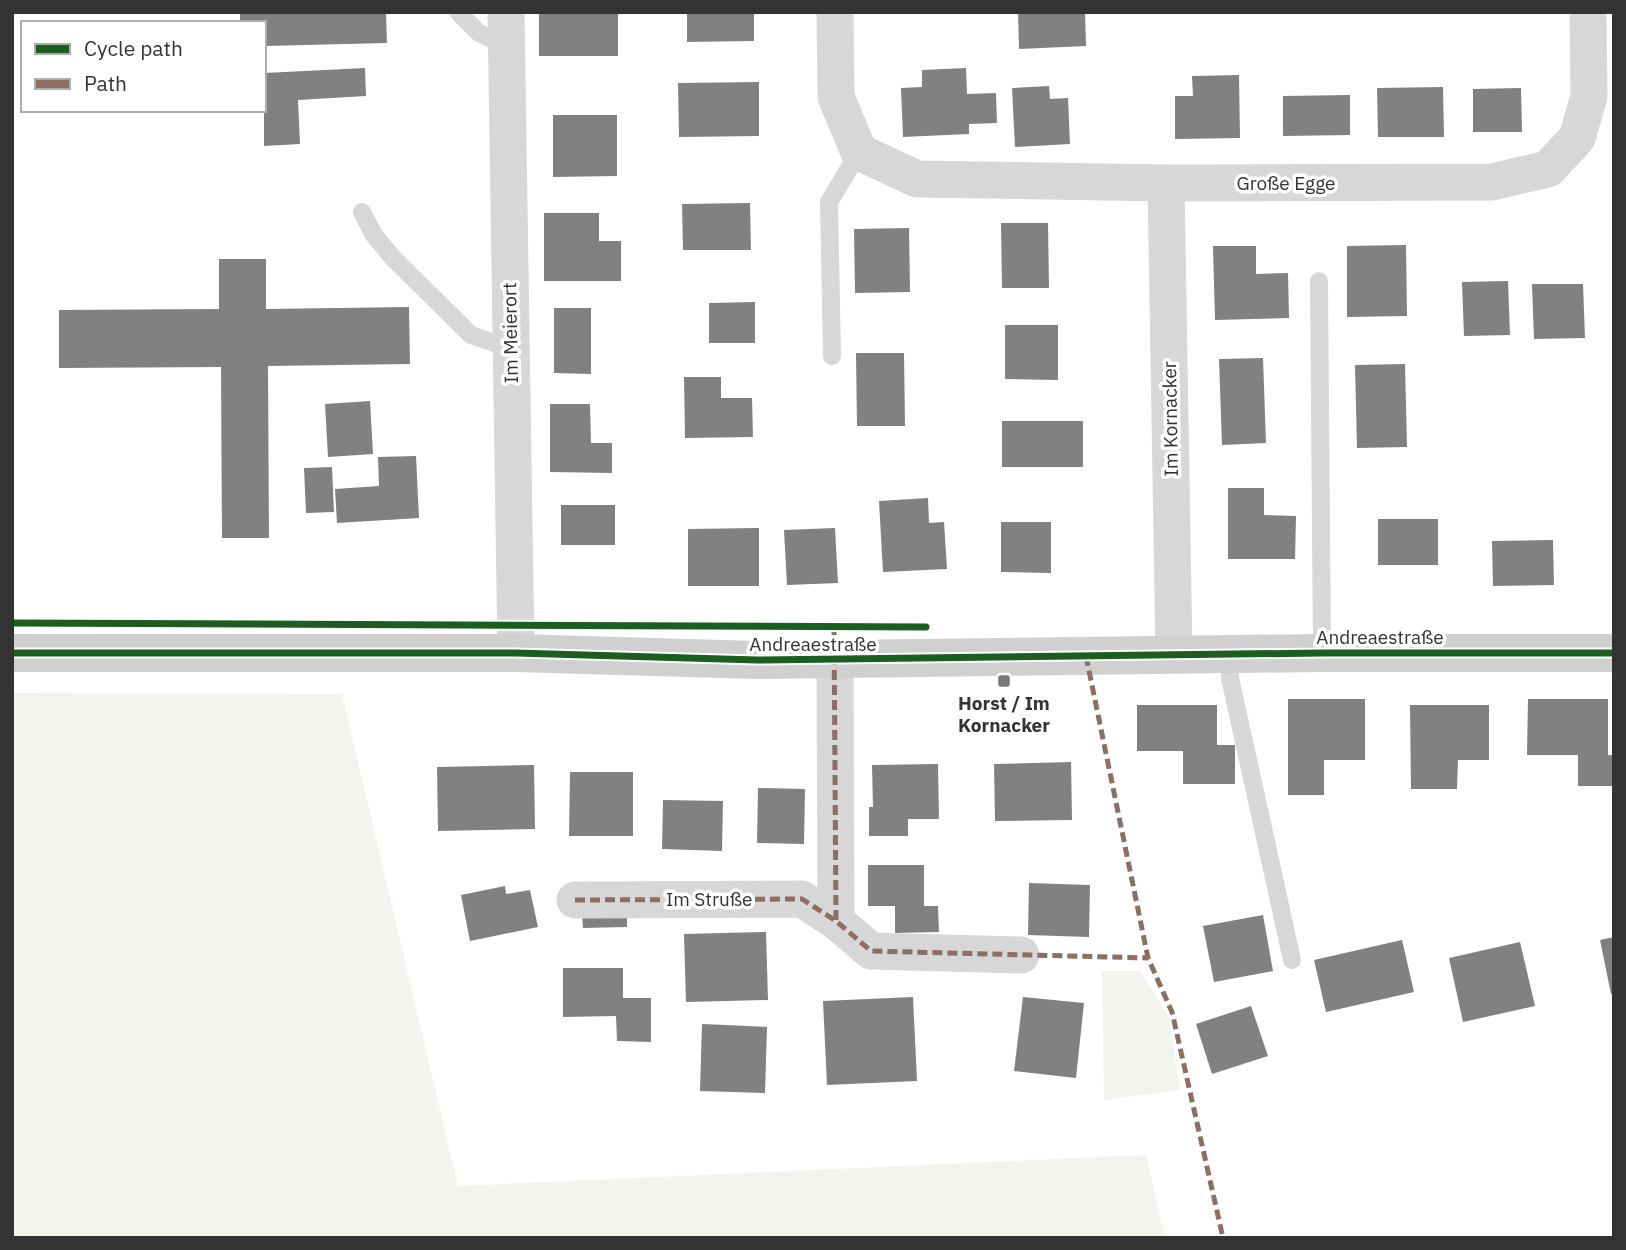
<svg xmlns="http://www.w3.org/2000/svg" width="1626" height="1250" font-family="'IBM Plex Sans',sans-serif">
<style>
.green{fill:#f1f5ed}
.building{fill:#818181}
.lines{fill:none;stroke-linecap:round;stroke-linejoin:round}
.lane{stroke:#d7d7d7;stroke-width:18}
.street{stroke:#d7d7d7;stroke-width:37}
.secondary{stroke:#d0d0d0;stroke-width:38}
.quiet{stroke:#8d6e63;stroke-width:5;stroke-dasharray:10 5;stroke-linecap:butt}
.cycleway-casing{stroke:#fff;stroke-width:11}
.cycleway{stroke:#1b5e20;stroke-width:7}
.poi-dot{fill:#7a7a7a;stroke:#fff;stroke-width:2.5}
.labels{text-anchor:middle;dominant-baseline:central;stroke-width:7;stroke-linejoin:round;paint-order:stroke}
.street-label{font-size:19px;fill:#333;stroke:#fff}
.poi-label{font-size:19px;font-weight:bold;fill:#333;stroke:#fff}
</style>
<rect width="100%" height="100%" fill="#fff"/>
<g class="green">
<path d="M12,693L342,694L458,1186L1146,1155L1165,1238H12Z"/>
<path d="M1102,971H1140L1169,1018L1180,1090L1104,1100Z"/>
</g>
<g class="building">
<path d="M240,12H386L387,43L264,46V23H240Z"/>
<rect x="539" y="12" width="79" height="44"/>
<path d="M687,12H754V41L687,42Z"/>
<path d="M1018,12H1085L1086,46L1019,49Z"/>
<path d="M365,68L366,96L298,100L300,144L264,146V73Z"/>
<path d="M966,68L967,94L996,93L997,123L969,124V134L903,137L901,88L922,87V70Z"/>
<path d="M1239,75L1240,138L1175,139V96H1193L1192,76Z"/>
<path d="M759,82V136L679,137L678,83Z"/>
<path d="M1049,86L1050,99L1068,98L1070,144L1015,147L1012,88Z"/>
<path d="M1443,87L1444,137H1378L1377,88Z"/>
<path d="M1521,88L1522,132H1473V89Z"/>
<path d="M1350,95V135L1283,136V96Z"/>
<path d="M553,115H617V176L553,177Z"/>
<path d="M750,203L751,250H683L682,204Z"/>
<path d="M544,213H599V241H621V281H544Z"/>
<path d="M1001,223H1048L1049,288H1002Z"/>
<path d="M909,228L910,292L855,293L854,229Z"/>
<path d="M1406,245L1407,316L1347,317V246Z"/>
<path d="M1213,246H1256V274L1288,273L1289,318L1215,320Z"/>
<path d="M219,259H266V309L409,307L410,364L268,366L269,538H222L221,367L59,368V310L219,309Z"/>
<path d="M1508,281L1510,335L1464,336L1462,282Z"/>
<path d="M1532,284H1583L1585,338L1534,339Z"/>
<path d="M755,302V343H709V303Z"/>
<path d="M554,308H591V374L554,373Z"/>
<path d="M1005,325H1058V380L1005,379Z"/>
<path d="M856,353H904L905,426H857Z"/>
<path d="M1263,358L1266,443L1222,445L1219,359Z"/>
<path d="M1405,364L1407,447L1357,448L1355,365Z"/>
<path d="M684,377H721V398H752L753,437L685,438Z"/>
<path d="M370,401L373,454L328,457L325,404Z"/>
<path d="M550,404H590L591,443H612V473L550,472Z"/>
<rect x="1002" y="421" width="81" height="46"/>
<path d="M416,456L419,518L337,523L335,489L379,486L378,457Z"/>
<path d="M332,467L334,512L306,513L304,468Z"/>
<path d="M1228,488H1264V515L1296,516L1295,559H1228Z"/>
<path d="M928,498L929,523L944,522L947,569L883,572L879,501Z"/>
<rect x="561" y="505" width="54" height="40"/>
<rect x="1378" y="519" width="60" height="46"/>
<path d="M1001,522H1051V573L1001,572Z"/>
<path d="M759,528V586H688V529Z"/>
<path d="M835,528L838,583L787,585L784,530Z"/>
<path d="M1553,540L1554,585L1493,586L1492,541Z"/>
<path d="M1288,699H1365V760H1324V795H1288Z"/>
<path d="M1528,699H1608V755H1614V786H1578V755H1527Z"/>
<path d="M1137,705H1217V745H1235V784H1183V751H1137Z"/>
<path d="M1410,705H1489V760H1458L1457,789H1411Z"/>
<path d="M1071,762L1072,820L995,821L994,764Z"/>
<path d="M938,764L939,819H908V836H869V807H873L872,765Z"/>
<path d="M534,765L535,829L438,831L437,767Z"/>
<path d="M570,772H633V836H569Z"/>
<path d="M758,788L805,789L804,844L757,843Z"/>
<path d="M663,800L723,801L722,851L662,849Z"/>
<path d="M868,865H924V906H938L939,932L895,933V906H868Z"/>
<path d="M1029,883L1090,885L1089,937L1028,935Z"/>
<path d="M505,886L506,894L530,890L538,927L470,941L461,895Z"/>
<path d="M627,912V927L583,928L582,914Z"/>
<path d="M1263,915L1273,971L1214,982L1203,926Z"/>
<path d="M766,932L768,1000L686,1002L684,934Z"/>
<path d="M1614,937V993L1611,994L1600,940Z"/>
<path d="M1402,940L1414,992L1326,1012L1314,960Z"/>
<path d="M1520,942L1535,1006L1463,1022L1449,958Z"/>
<path d="M563,968H623V998H651V1042L617,1041L616,1016L563,1017Z"/>
<path d="M913,997L917,1081L827,1085L823,1001Z"/>
<path d="M1023,997L1084,1003L1076,1078L1014,1071Z"/>
<path d="M1251,1006L1268,1056L1212,1074L1196,1024Z"/>
<path d="M702,1024L767,1027L765,1093L700,1091Z"/>
</g>
<g class="lines">
<g class="lane">
<path d="M458,12L479,33L506,46"/>
<path d="M362,212L374,235L393,258L471,335L497,344L511,343"/>
<path d="M1319,281L1322,653"/>
<path d="M832,356L829,202L859,152"/>
<path d="M1229,654L1230,678L1292,960"/>
</g>
<g class="street">
<path d="M506,12L516,653"/>
<path d="M835,12L836,97L859,152L917,179L1166,183L1492,182L1548,169L1577,138L1589,96L1588,12"/>
<path d="M1166,183L1174,654"/>
<path d="M835,660L836,921"/>
<path d="M575,900L802,899L836,921L871,951L1021,955"/>
</g>
<path class="secondary" d="M12,653H516L757,660L1322,653H1614"/>
<g class="quiet">
<path d="M834,625L836,921"/>
<path d="M1086,656L1148,958L1172,1012L1223,1238"/>
<path d="M575,900L802,899L836,921L871,951L1148,958"/>
</g>
<g class="cycleway-casing">
<g id="cycleway">
<path d="M12,623L926,627"/>
<path d="M12,653H516L757,660L1322,653H1614"/>
</g>
</g>
<use href="#cycleway" class="cycleway"/>
</g>
<rect class="poi-dot" x="997" y="674" width="14" height="14" rx="3.5"/>
<g class="labels">
<g class="street-label">
<text x="1286" y="183">Große Egge</text>
<text transform="translate(510 333) rotate(-91)">Im Meierort</text>
<text transform="translate(1170 419) rotate(-91)">Im Kornacker</text>
<text x="1380" y="637">Andreaestraße</text>
<text x="813" y="644">Andreaestraße</text>
<text x="709" y="899">Im Struße</text>
</g>
<g class="poi-label">
<text x="1004" y="703">Horst / Im<tspan x="1004" dy="22">Kornacker</tspan></text>
</g>
</g>
<rect width="1626" height="1250" fill="none" stroke="#333333" stroke-width="28"/>
<rect x="21" y="21" width="245" height="91" fill="#ffffff" stroke="#adadad" stroke-width="2"/>
<rect x="35" y="44" width="35" height="10" fill="#1b5e20" stroke="#adadad" stroke-width="2"/>
<text x="84" y="56" font-size="21" fill="#333333">Cycle path</text>
<rect x="35" y="79" width="35" height="10" fill="#8d6e63" stroke="#adadad" stroke-width="2"/>
<text x="84" y="91" font-size="21" fill="#333333">Path</text>
</svg>
